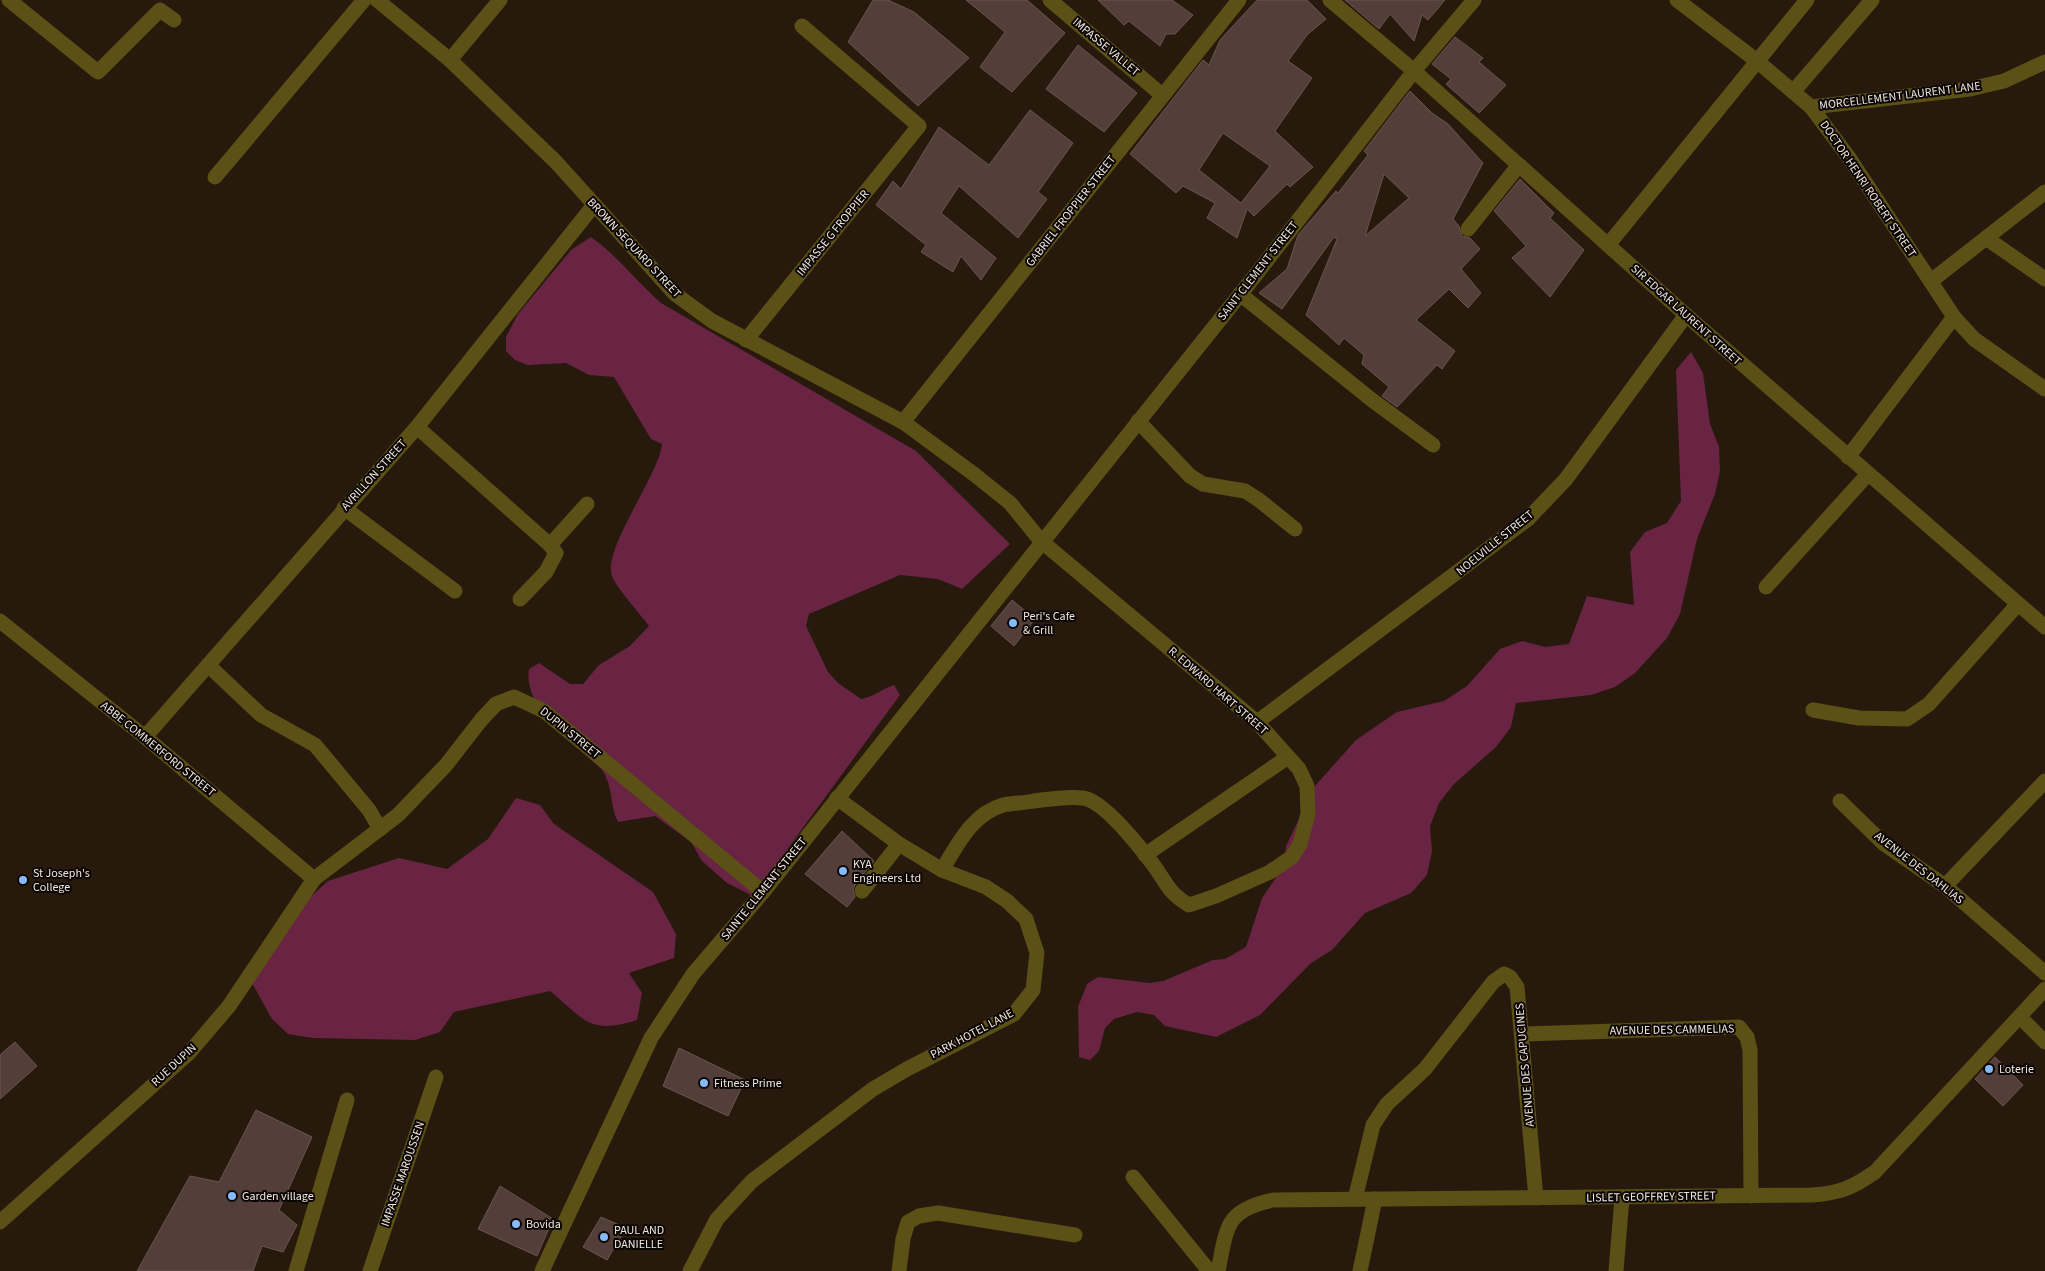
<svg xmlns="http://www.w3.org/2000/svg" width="2045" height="1271" font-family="'Source Sans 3',sans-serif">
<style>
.green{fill:#682442}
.building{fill:#533e3a;stroke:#6a5450;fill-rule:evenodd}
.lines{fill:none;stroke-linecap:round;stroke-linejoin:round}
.minor{stroke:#5b5015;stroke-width:15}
.poi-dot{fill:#85bbfb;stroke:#0b0603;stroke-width:2}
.labels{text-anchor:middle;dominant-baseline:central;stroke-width:4;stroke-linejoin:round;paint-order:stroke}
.street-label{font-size:12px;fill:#f1e7df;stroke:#0b0603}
.poi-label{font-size:12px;fill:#f1e7df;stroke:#0b0603;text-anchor:start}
</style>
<rect width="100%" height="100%" fill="#271a0d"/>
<g class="green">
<path d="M591,237C617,255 636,281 661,303L916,451L1010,544L962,589L938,579L900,575L809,614L806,626L828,672L838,683L861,699C874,697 881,689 894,685L900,695L753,896L727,883L702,861L691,842L655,816L618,822C610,807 613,790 605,775C602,768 594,763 589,758C566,734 523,706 529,669L539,663L570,684H583L599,665L630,646L649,626C641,615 615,586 612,576C602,550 659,475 662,444L651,439L614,377L589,375L566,363L528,365L515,360L506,351V337L518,314L571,250Z"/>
<path d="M1691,352L1703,373L1710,424L1719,447L1720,471L1715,494L1697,539L1680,614L1667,638L1635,673L1615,687L1591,695L1516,703L1511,727L1496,747L1454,784L1439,803L1430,826L1432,851L1427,875L1411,893L1365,913L1332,950L1311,963L1260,1015L1216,1037L1165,1026L1154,1015L1137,1012L1114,1019L1105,1028L1099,1051L1090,1060L1079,1057L1078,1007L1087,984L1098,977L1150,983L1163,981L1213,960L1225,959L1246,947L1262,898L1284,866L1286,846L1315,786L1356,740L1397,712L1444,701L1467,686L1500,649L1522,641L1545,647L1569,644L1587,596L1634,605L1630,552L1645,532L1667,523L1681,501L1676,370Z"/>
<path d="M516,798L540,805L554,824L653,892L676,934L674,958L629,973L642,993L637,1020C589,1035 585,1020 550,991L454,1012L440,1032L415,1040L313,1038L288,1034L272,1019L252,983L290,915L328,881L399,858L447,869L488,839Z"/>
</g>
<g class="building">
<path d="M873,0H888L914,12L969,58L918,106L848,42Z"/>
<path d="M966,0H1027L1065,33L1012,92L980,67L1005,32Z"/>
<path d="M1098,0H1172L1193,15L1175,34H1166L1160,46L1129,21L1124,25Z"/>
<path d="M1257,0H1307L1326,19L1307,35L1288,61L1312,78L1275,131L1313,167L1290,187L1287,184L1254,216L1247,209L1237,238L1207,218L1215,203L1183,186L1176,193L1130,154L1203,60L1209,65L1220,40ZM1223,133L1270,166L1241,203L1199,170Z"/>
<path d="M1345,0H1445L1428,20L1422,15L1414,41L1390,14L1379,29Z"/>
<path d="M1455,37L1483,58L1479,62L1506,85L1479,113L1446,84L1451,79L1432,64Z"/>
<path d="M1078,45L1137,93L1104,132L1046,89Z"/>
<path d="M1410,91L1432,113L1448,124L1483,163L1453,219L1459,226L1462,236L1470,238L1480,249L1461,269L1481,293L1468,308L1449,289L1416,320L1455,351L1442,369L1437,365L1397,407L1382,396L1389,387L1362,364L1364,355L1344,338L1339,345L1306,315L1337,239L1334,237L1282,309L1259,293L1287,269L1298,235L1336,191L1338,193L1368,155L1364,151ZM1384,174L1409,198L1365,236Z"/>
<path d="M1030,110L1073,143L1038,192L1047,199L1018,238L959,186L941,213L996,258L981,280L961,256L953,272L921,252L926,245L876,205L893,181L901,189L939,127L989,165Z"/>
<path d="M1520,179L1554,213L1550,218L1584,250L1550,297L1512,258L1526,246L1494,211Z"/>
<path d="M1012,600L1035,619L1014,646L991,626Z"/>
<path d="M842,831L874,861L855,885L853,890L855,897L847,907L805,874Z"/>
<path d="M15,1042L37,1066L0,1099V1055Z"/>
<path d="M679,1048L745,1080L728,1116L663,1086Z"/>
<path d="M1995,1057L2023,1085L2003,1106L1975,1079Z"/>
<path d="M256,1110L312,1137L279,1210L297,1225L283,1252L262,1246L253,1271H137L190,1176L219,1182Z"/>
<path d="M500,1186L553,1219L537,1256L478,1229Z"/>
<path d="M601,1217L626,1228L607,1260L583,1247Z"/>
</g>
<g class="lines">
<g class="minor">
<path d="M9,0L98,72L160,10L174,20"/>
<path d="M377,0L450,60L556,162L675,294L712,321L903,422L975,475L1010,503L1041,541L1257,722L1299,769L1307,786L1308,814L1300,844L1292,857L1270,872L1216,896L1189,905C1167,892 1167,883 1152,863C1139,846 1104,801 1083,798C1067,796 1050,799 1034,801C1024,803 1013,803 1003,805C972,814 958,844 942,870"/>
<path d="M1050,0L1162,95"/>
<path d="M1330,0L1414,71L1686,315L2045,627"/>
<path d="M1677,0L1757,61L1811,107L1850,159L1954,317L1974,339L2045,389"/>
<path d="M450,60L500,0"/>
<path d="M1793,92L1872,0"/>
<path d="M1811,107L1970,89L2004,81L2045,62"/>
<path d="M215,177L364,0"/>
<path d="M1468,229L1519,165"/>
<path d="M1986,238L2045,279"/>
<path d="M1608,245L1807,0"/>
<path d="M1931,281L2045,192"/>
<path d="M1240,294L1372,400L1433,445"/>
<path d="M746,340L919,126L802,26"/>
<path d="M1138,421L1190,476L1203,484L1245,491L1259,500L1295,529"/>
<path d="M903,422L1239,0"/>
<path d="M417,427L550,545L556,553L546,572L520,599"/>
<path d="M1848,457L1954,317"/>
<path d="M344,508L455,591"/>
<path d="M550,545L587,504"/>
<path d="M1766,587L1868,474"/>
<path d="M0,621L145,737L314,879"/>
<path d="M208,665L261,715L315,745L369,810L380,829"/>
<path d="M1813,710L1859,718L1907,719L1929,704L2018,604"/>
<path d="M1257,722L1528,519L1566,479L1686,315"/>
<path d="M145,737L417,427L594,205"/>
<path d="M1840,801L1883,843L1945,886L2045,973"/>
<path d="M1145,855L1288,757"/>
<path d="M1945,886L2045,781"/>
<path d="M862,891L899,844"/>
<path d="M2020,1017L2045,1042"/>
<path d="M1523,1034L1739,1027L1747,1037L1750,1050L1751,1196"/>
<path d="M1133,1177L1209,1271"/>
<path d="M1355,1199L1373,1125L1387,1104L1425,1069L1493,982L1504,974L1510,977L1517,987L1536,1198"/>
<path d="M0,1222L189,1053L229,1006L314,879L398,815L446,765L481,720L496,704L514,697L544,711L763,892"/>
<path d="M296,1271L347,1100"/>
<path d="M370,1271L436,1077"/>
<path d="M542,1271L651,1038L693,974L763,892L1254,277L1414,71L1474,0"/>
<path d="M690,1271L717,1219L752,1181L873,1089L907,1069L1014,1014L1033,990L1037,953L1026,919L1007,901L986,887L942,870L899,844L837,798"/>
<path d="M899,1271L903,1239L908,1222L919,1216L938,1213L1075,1235"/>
<path d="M1218,1271C1227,1227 1225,1210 1273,1200L1812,1195C1840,1193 1852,1188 1875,1172L2045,989"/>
<path d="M1360,1271L1375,1199"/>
<path d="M1616,1271L1622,1198"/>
</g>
</g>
<g class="poi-dot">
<circle cx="1013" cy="623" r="5"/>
<circle cx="843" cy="871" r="5"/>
<circle cx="23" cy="880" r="5"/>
<circle cx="1989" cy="1069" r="5"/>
<circle cx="704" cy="1083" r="5"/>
<circle cx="232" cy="1196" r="5"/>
<circle cx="516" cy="1224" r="5"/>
<circle cx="604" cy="1237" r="5"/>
</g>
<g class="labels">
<g class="street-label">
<text transform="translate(1106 47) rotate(40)">IMPASSE VALLET</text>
<text transform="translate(1900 96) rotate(-7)">MORCELLEMENT LAURENT LANE</text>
<text transform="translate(1868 189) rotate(56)">DOCTOR HENRI ROBERT STREET</text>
<text transform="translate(1071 211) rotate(-52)">GABRIEL FROPPIER STREET</text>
<text transform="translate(833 233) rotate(-51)">IMPASSE G FROPPIER</text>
<text transform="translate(634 248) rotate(47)">BROWN SEQUARD STREET</text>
<text transform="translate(1258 271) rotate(-52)">SAINT CLEMENT STREET</text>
<text transform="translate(1686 315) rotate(42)">SIR EDGAR LAURENT STREET</text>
<text transform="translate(374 475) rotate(-48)">AVRILLON STREET</text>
<text transform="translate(1495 543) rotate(-39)">NOELVILLE STREET</text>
<text transform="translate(1218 691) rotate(41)">R. EDWARD HART STREET</text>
<text transform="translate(570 733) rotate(39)">DUPIN STREET</text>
<text transform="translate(158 749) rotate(39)">ABBE COMMERFORD STREET</text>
<text transform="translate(1919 868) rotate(38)">AVENUE DES DAHLIAS</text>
<text transform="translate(764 889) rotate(-51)">SAINTE CLEMENT STREET</text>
<text transform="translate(1672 1030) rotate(-1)">AVENUE DES CAMMELIAS</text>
<text transform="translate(972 1034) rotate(-28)">PARK HOTEL LANE</text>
<text transform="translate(174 1065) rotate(-43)">RUE DUPIN</text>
<text transform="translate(1525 1065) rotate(-95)">AVENUE DES CAPUCINES</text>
<text transform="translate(403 1174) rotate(-71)">IMPASSE MAROUSSEN</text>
<text transform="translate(1651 1197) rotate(-1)">LISLET GEOFFREY STREET</text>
</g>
<g class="poi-label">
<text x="1023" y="616">Peri's Cafe<tspan x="1023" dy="14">&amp; Grill</tspan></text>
<text x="853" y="864">KYA<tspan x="853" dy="14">Engineers Ltd</tspan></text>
<text x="33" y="873">St Joseph's<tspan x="33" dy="14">College</tspan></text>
<text x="1999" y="1069">Loterie</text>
<text x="714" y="1083">Fitness Prime</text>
<text x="242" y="1196">Garden village</text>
<text x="526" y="1224">Bovida</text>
<text x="614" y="1230">PAUL AND<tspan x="614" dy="14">DANIELLE</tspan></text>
</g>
</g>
</svg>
